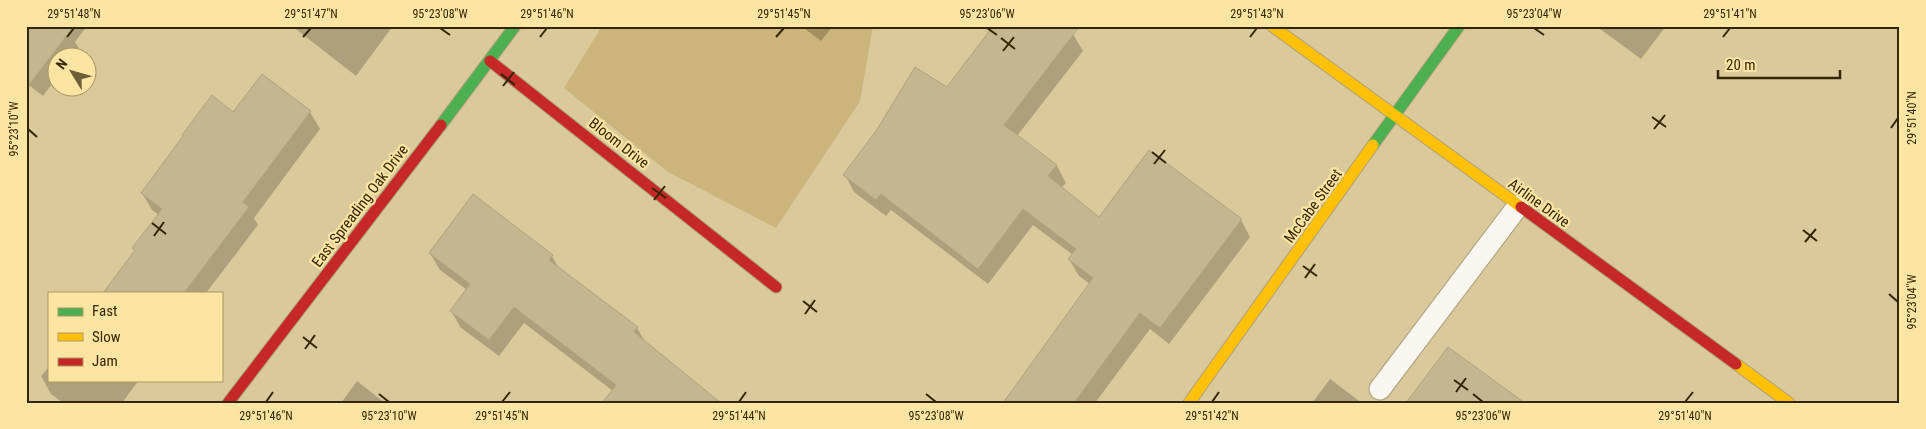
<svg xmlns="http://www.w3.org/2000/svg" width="1926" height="429" font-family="'Roboto Condensed',sans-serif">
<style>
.green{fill:#cbb57b}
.shadow{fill:#0003}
.building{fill:#c3b691;stroke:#b0a37e}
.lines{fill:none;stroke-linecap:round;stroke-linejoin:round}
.lane-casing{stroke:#ac9f7a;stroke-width:23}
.fast-casing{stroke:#ac9f7a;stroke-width:13}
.slow-casing{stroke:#ac9f7a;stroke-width:13}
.jam-casing{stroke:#ac9f7a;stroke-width:13}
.lane{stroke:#f9f7f0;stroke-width:21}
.fast{stroke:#4caf50;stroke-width:11}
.slow{stroke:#ffc107;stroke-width:11}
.jam{stroke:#c62828;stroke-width:11}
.ticks{fill:none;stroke:#322601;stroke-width:2}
.labels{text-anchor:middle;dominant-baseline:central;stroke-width:4.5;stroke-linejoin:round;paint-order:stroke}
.street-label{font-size:15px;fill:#322601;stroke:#fce4a2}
.neatline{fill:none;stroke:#322601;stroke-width:2}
.ticks-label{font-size:12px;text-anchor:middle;fill:#322601}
</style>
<rect width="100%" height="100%" fill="#dac99b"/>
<path class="green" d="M602,26H807L812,30L815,26H873L860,101L776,228L668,172L564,88Z"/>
<g class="shadow">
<path d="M26,26H87L75,42L79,48L71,58H58V76L43,96L26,83Z"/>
<path d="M292,26H393L356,76Z"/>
<path d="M801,26H833L821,41Z"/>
<path d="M1596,26H1666L1641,59Z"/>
<path d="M1073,34L1083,51L1017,136L1057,166L1066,183L1061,188L1100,218L1241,220L1250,237L1169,344L1150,329L1095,403H1004L1090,284L1079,276L1069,259L1073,255L1033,225L988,284L891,210L886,216L854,192L845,175L947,89Z"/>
<path d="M262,75L310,112L320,129L254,218L258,225L206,293H104L135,252L134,248L159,215L152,210L142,193L234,113Z"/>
<path d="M430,253L552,256L560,270L637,328L646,343L613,391L524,323L499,356L461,328L451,311L467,290L440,270Z"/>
<path d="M49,367V380H139L122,403H63L51,394L41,376Z"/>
<path d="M1330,379L1362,403H1312Z"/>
<path d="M357,381L385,403H341Z"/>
</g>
<g class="building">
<path d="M26,26H74L26,89Z"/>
<path d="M993,26H1080L1004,125L1057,165L1048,176L1099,217L1149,150L1242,219L1160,328L1140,313L1074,403H1003L1093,278L1068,259L1076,249L1023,209L978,269L881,194L876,200L843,175L876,131L915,67L947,87Z"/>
<path d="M262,74L311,111L243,202L249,207L184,293H103L135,250L132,248L162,209L141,193L183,136L182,135L212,95L233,112Z"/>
<path d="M473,194L553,255L549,260L638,327L634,332L721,403H602L616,385L514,307L489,340L450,311L470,284L429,253Z"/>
<path d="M1448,347L1525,403H1406Z"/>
</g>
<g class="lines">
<g class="lane-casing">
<path id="lane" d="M1380,389L1518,206"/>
</g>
<g class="fast-casing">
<g id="fast">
<path d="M441,125L515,26"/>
<path d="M1373,145L1459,26"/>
</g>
</g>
<g class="slow-casing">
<g id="slow">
<path d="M1272,26L1521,207"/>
<path d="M1736,364L1789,403"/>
<path d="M1189,403L1373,145"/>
</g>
</g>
<g class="jam-casing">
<g id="jam">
<path d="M490,61L776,287"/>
<path d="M1521,207L1736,364"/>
<path d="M228,403L441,125"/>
</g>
</g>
<use href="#lane" class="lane"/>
<use href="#fast" class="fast"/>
<use href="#slow" class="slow"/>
<use href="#jam" class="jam"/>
</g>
<path class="ticks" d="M440,28L450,35M987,28L997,35M1534,28L1544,35M67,37L74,28M303,37L311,28M540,37L547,28M776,37L784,28M1250,37L1257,28M1723,37L1730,28M1001,38L1015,49M1003,51L1014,37M501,74L515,85M503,86L514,72M1652,117L1666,127M1891,128L1898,118M28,129L37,137M1654,129L1665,115M1152,152L1166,163M1154,164L1165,150M652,188L666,198M654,200L665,186M152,223L166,234M1803,230L1817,241M154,236L164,222M1805,242L1816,229M1303,266L1317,276M1305,278L1315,264M1889,294L1898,302M803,301L817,312M805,314L815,300M303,337L317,348M305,349L315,335M1454,380L1468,390M1456,392L1466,378M379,394L389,402M926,394L936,402M1473,394L1483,402M266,402L273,392M502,402L510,392M739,402L746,392M1212,402L1219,392M1685,402L1693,392"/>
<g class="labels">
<g class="street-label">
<text transform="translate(619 143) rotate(38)">Bloom Drive</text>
<text transform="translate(1539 203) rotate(36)">Airline Drive</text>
<text transform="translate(360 206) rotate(-53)">East Spreading Oak Drive</text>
<text transform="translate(1313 206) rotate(-54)">McCabe Street</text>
</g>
</g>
<rect width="1926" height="429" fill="none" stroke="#fce4a2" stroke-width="55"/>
<rect x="48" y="292" width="175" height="90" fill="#fce4a2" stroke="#ab9862"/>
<rect x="58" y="308" width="25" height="8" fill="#4caf50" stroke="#ab9862"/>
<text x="92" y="316" font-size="15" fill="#322601">Fast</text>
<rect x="58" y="333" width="25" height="8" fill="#ffc107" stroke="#ab9862"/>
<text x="92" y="342" font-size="15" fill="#322601">Slow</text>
<rect x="58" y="358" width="25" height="8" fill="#c62828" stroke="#ab9862"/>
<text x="92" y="366" font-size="15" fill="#322601">Jam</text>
<g transform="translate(72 72) rotate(307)"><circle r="24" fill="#fce4a2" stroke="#ab9862"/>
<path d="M0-4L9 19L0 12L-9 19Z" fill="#6d5f37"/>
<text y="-8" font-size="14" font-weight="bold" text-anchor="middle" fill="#322601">N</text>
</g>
<path d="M1718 70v8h122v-8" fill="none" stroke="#322601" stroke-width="2.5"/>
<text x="1726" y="70" font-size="15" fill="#322601" stroke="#fce4a2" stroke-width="4" paint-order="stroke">20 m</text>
<rect x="28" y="28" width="1870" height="374" class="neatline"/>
<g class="ticks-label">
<text x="74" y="18">29°51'48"N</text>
<text x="311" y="18">29°51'47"N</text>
<text x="440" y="18">95°23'08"W</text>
<text x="547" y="18">29°51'46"N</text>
<text x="784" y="18">29°51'45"N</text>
<text x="987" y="18">95°23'06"W</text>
<text x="1257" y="18">29°51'43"N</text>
<text x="1534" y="18">95°23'04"W</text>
<text x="1730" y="18">29°51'41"N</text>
<text transform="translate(1912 118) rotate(-90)" y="4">29°51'40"N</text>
<text transform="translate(14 129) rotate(-90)" y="4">95°23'10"W</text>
<text transform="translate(1912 302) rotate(-90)" y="4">95°23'04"W</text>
<text x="266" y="420">29°51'46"N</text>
<text x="389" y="420">95°23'10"W</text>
<text x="502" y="420">29°51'45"N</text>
<text x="739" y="420">29°51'44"N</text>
<text x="936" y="420">95°23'08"W</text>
<text x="1212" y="420">29°51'42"N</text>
<text x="1483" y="420">95°23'06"W</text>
<text x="1685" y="420">29°51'40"N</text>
</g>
</svg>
